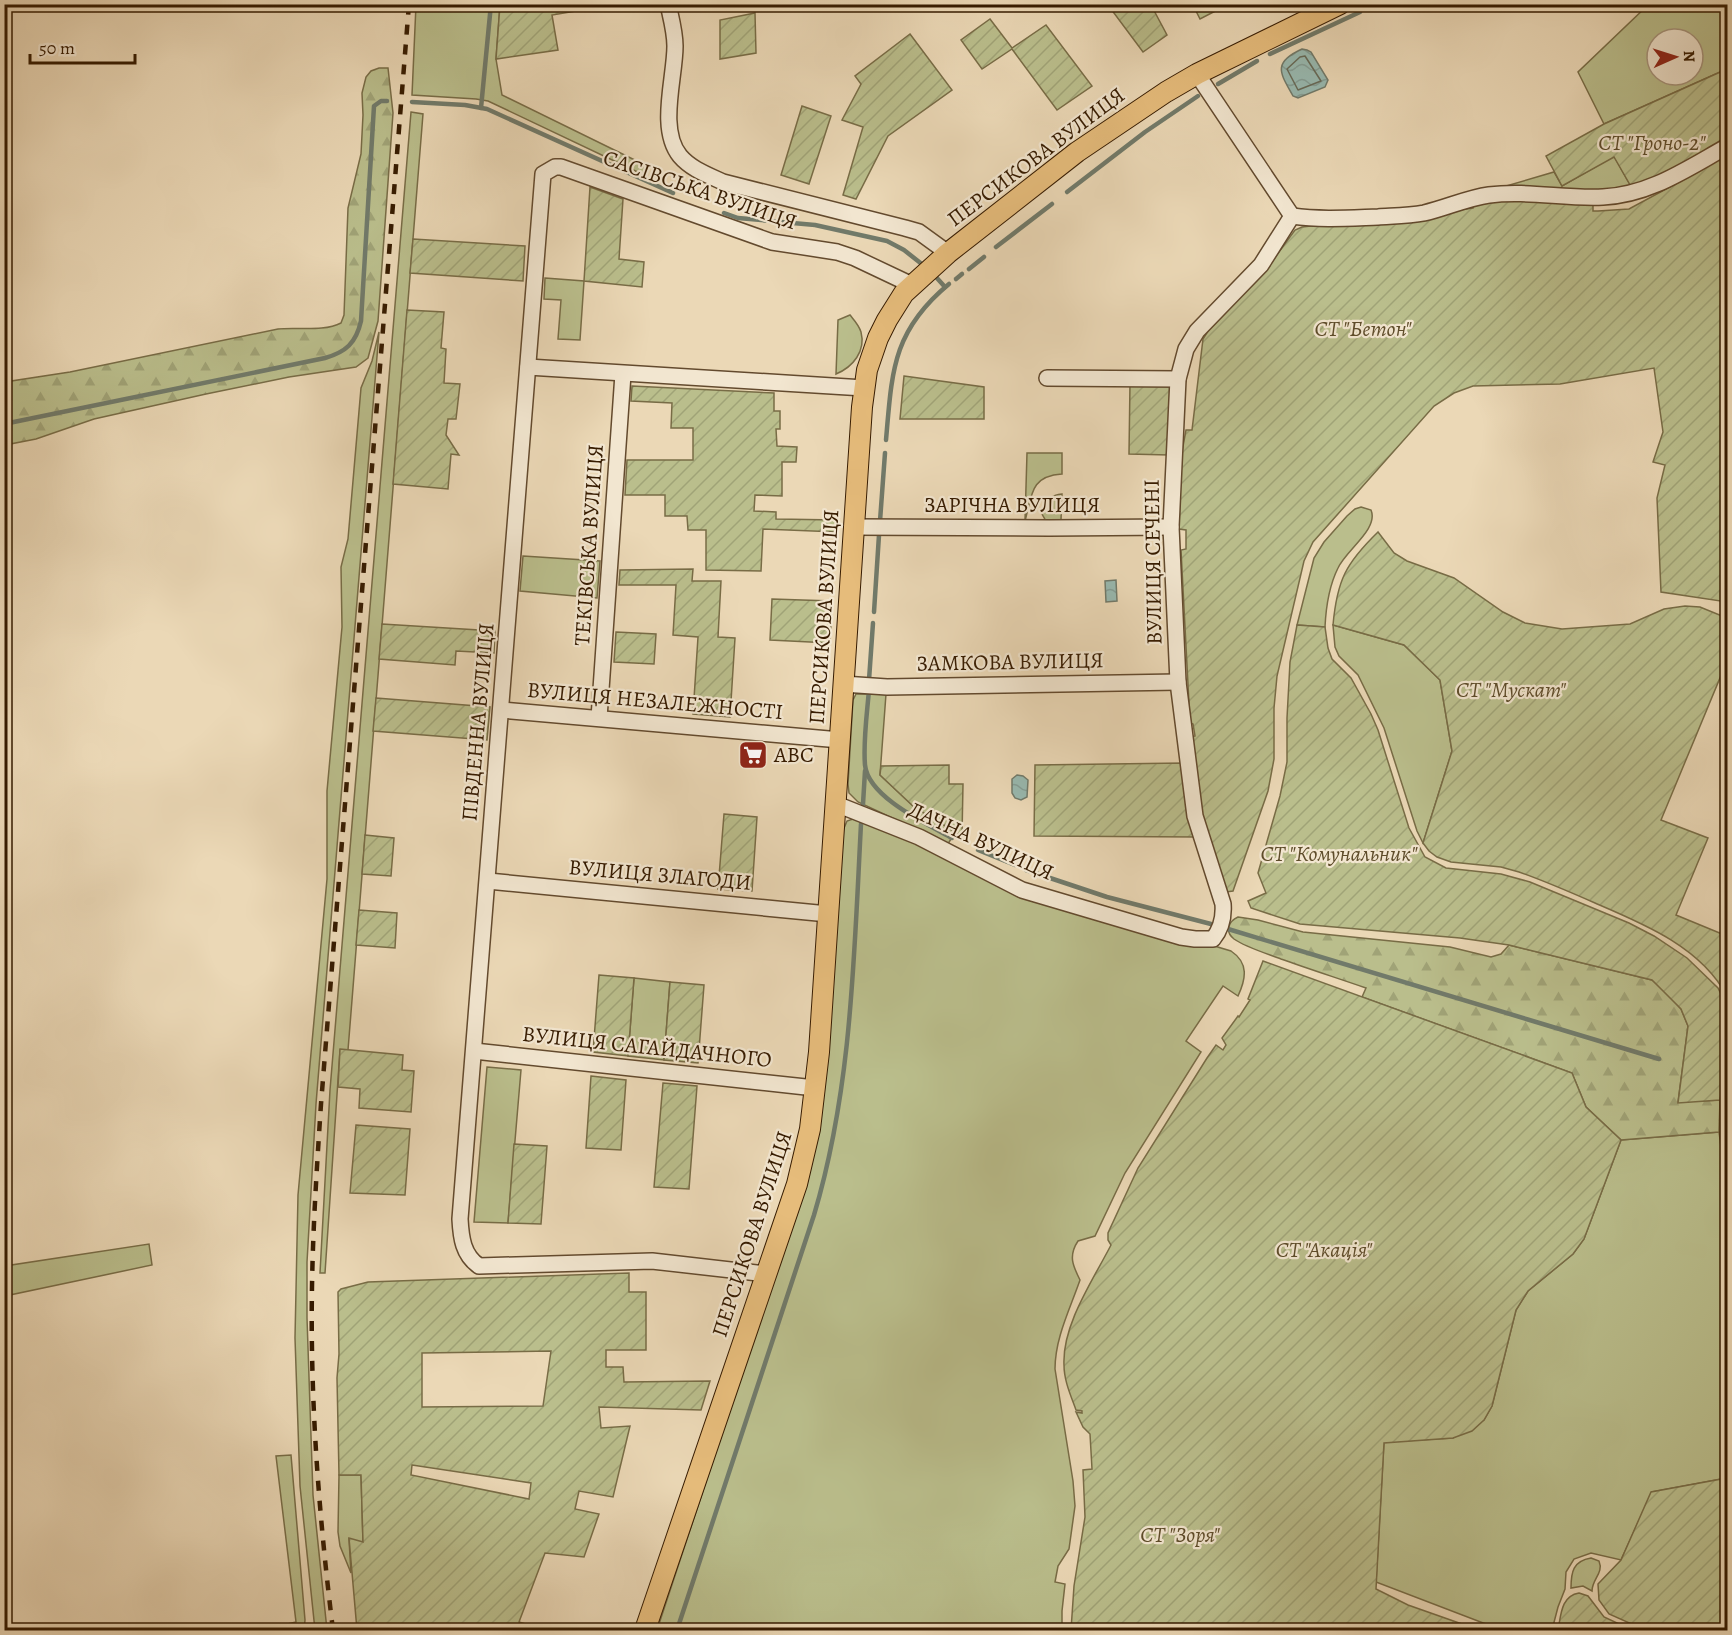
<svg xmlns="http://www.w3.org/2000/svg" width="1732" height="1635" font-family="Alegreya,serif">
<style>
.green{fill:#babe8c;stroke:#786c46;stroke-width:1.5;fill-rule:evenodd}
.forest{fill:url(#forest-firs);stroke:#786c46;stroke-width:1.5}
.garden{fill:url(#garden-furrows);stroke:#786c46;stroke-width:1.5;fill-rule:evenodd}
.water{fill:url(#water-waves);stroke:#717a6a;stroke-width:1.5}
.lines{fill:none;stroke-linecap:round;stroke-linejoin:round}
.shore{stroke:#676a58;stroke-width:1.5}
.stream{stroke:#717a6a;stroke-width:4.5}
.minor-casing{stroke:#634a2e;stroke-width:18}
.major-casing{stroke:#361b00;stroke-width:22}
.minor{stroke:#f2e6d0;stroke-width:15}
.major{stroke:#e6bc7b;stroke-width:20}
.rail{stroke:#361b00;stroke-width:4.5;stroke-dasharray:10 10;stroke-linecap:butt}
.labels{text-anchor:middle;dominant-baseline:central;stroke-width:4.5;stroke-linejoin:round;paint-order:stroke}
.park-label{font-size:22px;font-style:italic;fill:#5e4c2a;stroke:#f2e6d0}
.street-label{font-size:22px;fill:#361b00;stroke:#f2e6d0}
.poi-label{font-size:22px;fill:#361b00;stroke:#f2e6d0;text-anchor:start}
</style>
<defs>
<pattern id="forest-firs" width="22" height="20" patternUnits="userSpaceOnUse" patternTransform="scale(1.5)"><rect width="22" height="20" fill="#babe8c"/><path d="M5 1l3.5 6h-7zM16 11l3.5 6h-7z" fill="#a0a377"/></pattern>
<pattern id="garden-furrows" width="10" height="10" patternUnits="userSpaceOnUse" patternTransform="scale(1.5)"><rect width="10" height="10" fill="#babe8c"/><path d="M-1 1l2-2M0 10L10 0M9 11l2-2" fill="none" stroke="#a0a377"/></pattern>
<pattern id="water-waves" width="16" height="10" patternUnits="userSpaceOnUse" patternTransform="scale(1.5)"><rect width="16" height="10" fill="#98b9b0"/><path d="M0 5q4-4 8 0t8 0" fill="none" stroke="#849e96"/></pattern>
</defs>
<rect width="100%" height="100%" fill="#ebd8b6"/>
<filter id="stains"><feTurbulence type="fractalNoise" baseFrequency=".00333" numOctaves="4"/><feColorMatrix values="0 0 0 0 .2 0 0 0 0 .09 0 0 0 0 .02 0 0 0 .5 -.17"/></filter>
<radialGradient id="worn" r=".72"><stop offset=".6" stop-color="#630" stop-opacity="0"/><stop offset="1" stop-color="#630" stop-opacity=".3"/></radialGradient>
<g class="green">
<path d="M416,5H500L496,59L502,95L647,166L646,176L488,101L476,99L412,95Z"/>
<path d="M1193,5H1227L1200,19Z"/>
<path d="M1648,5H1727V69L1604,124L1578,72ZM1657,39H1693V75H1657Z"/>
<path d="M411,112L423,114L348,1050H340L325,1273H320L330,1090Z"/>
<path d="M1614,156L1633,190L1489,191L1554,172L1562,186Z"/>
<path d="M545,278L584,281L580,340L558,339L561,300L544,299Z"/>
<path d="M850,315C854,320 859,325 861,332C866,351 853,367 836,374L838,320Z"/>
<path d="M379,332L316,1104L307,1262V1318L313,1495L327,1630H315L300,1486L295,1338L298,1195L327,879V791L342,627L341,567L348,539L361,388L372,361Z"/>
<path d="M1027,453H1062V474C1030,476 1032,495 1025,521Z"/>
<path d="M1062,494L1061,520L1046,521L1042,514C1044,502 1050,495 1062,494Z"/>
<path d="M1361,507L1371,510C1379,529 1346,550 1338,568C1329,586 1326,606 1325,627L1297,625L1314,558L1324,542L1347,516L1355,509Z"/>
<path d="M523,556L600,561L597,598L520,591Z"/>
<path d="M1333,625L1404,645L1440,680L1452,751L1423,843L1417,831L1384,728L1358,675L1339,656L1335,647Z"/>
<path d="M856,694H886L880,775L914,807L955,832L948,844L858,802L849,793L848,784L853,700Z"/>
<path d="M856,818L894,831L990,879L1231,951C1249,963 1246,979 1238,996L1223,986L1186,1041L1201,1052L1125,1173L1095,1236L1078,1241C1068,1256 1073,1266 1080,1280C1070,1309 1055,1338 1055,1369L1073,1481L1075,1506L1069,1549L1058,1566L1055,1582L1065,1584L1062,1611V1630H657L795,1212L842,833L847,821Z"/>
<path d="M634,978L670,982L664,1060L628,1056Z"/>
<path d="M487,1067L521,1070L508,1223L474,1222Z"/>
<path d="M1719,1132L1728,1199L1727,1478L1652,1492L1621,1560L1591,1553L1574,1559L1566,1572L1565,1589L1558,1607L1552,1630H1509L1491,1626L1376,1582L1384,1442L1453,1438L1484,1420L1492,1406L1516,1310L1528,1291L1573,1254L1584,1239L1621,1140Z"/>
<path d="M149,1244L152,1265L5,1296V1266Z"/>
<path d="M291,1455L305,1620L304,1630H288L287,1624L296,1622L276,1456Z"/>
<path d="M339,1475H361L363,1543L349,1539L351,1573L340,1546L338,1532Z"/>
<path d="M1591,1558L1599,1561C1604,1573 1592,1579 1592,1591L1583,1586L1571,1588C1571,1572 1573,1561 1591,1558Z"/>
</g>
<g class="forest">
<path d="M379,68H388L393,113L378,321L368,358L356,367L289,377L206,394L94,419L36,439L5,445V382L70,372L278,329C298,327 324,332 341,323L344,315L348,208L361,154L363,115L362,93L366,77L371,71Z"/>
<path d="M1238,917L1258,920L1303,932L1450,947L1491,957L1501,954L1509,945L1652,980L1666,992L1681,1009L1688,1026L1678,1102L1720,1100L1719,1132L1621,1140L1586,1107L1572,1073L1362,997L1366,988C1337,978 1309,969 1281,959C1268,954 1245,947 1234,939C1224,931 1229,921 1238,917Z"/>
</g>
<g class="garden">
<path d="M500,5L611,4V5L552,15L558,50L496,59Z"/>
<path d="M1108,5H1151L1167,35L1143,52Z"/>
<path d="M755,13L756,53L720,59V20Z"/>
<path d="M990,19L1012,48L1046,25L1092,86L1057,110L1012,49L982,69L961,40Z"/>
<path d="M910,34L952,90L888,136L856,199L843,195L863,127L842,120L861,84L855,76Z"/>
<path d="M1727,69V143L1633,190L1614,157L1562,186L1546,156L1604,124Z"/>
<path d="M802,106L831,116L809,184L781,175Z"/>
<path d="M1727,151V602L1661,592L1657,498L1665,465L1653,462L1663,432L1654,368L1560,384L1473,386L1454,393L1434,406L1313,542L1304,561L1277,676L1274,708V759L1268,791L1233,891L1226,892L1204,826L1191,737L1195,736L1193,724L1190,723L1181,550L1186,549V530L1179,529L1181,457L1186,430H1192L1203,339L1208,331L1268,267L1295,230L1302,227L1473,208V203L1487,200L1593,203V211H1598L1629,209L1683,180L1681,175Z"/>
<path d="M590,187L623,199L619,259L644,262L642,287L584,281Z"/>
<path d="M413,239L525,246L523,281L410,273Z"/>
<path d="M407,310L444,312L441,348L446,349L444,383L460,384L456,419H448L446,435L459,455L451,454L448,489L393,484Z"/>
<path d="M904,376L984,387V419H900Z"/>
<path d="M1130,383H1173L1169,455L1129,454Z"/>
<path d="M632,386L774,393V411H780V429H776L777,446L797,447L796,462H782V496L755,495L754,511L776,512V519L837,520V532L763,529L761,571L706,570V530H688L687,516H665V495H625L627,460H693V428H671L672,403L631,401Z"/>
<path d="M1378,532L1394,553L1407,561L1454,578L1503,612L1525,623L1562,629L1630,624L1664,609L1685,606L1700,607L1727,618V661L1661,820L1708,838L1676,915L1727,936V996C1701,947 1644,924 1595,903C1570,892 1545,881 1519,872L1501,867L1451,862L1437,857L1429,851L1423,843L1452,751L1440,680L1404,645L1333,625C1337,580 1346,563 1378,532Z"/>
<path d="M693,569L692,581H721L718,637L735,638L730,717L693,714L698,637L673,635L676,585H619L620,570Z"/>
<path d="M772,599L832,601L830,643L770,640Z"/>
<path d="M382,624L495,631L494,653L456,651L455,665L379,659Z"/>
<path d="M1297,625L1325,627L1328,648L1332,659L1351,678L1371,714L1378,730L1409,828L1425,857L1446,868L1501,874L1530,882L1629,923L1654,936L1687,958L1718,988L1727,1007V1056L1720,1100L1678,1103L1688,1026L1681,1009L1652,980L1509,945L1460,938L1300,924L1251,908L1248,901L1266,893L1258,873L1280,796L1287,762V718L1290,662Z"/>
<path d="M616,632L656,634L654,664L614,662Z"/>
<path d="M376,698L490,707L487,740L373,731Z"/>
<path d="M1184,763L1197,837L1034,836L1035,765Z"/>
<path d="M949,765V784H963L962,836L914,807L880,775L881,766Z"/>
<path d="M724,814L757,817L752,891L718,889Z"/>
<path d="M365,835L394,838L391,876L362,874Z"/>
<path d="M359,910L397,913L395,948L356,945Z"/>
<path d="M1263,961L1572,1073L1586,1107L1621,1140L1584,1239L1573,1254L1528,1291L1516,1310L1492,1406L1484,1420L1472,1431L1453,1438L1384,1443L1376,1589L1408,1605L1479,1630H1071L1074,1586L1085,1517L1083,1470L1092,1469L1090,1434L1083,1427L1076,1412L1082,1413V1411L1076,1410C1071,1396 1064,1381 1064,1365C1062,1325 1093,1280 1111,1245L1108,1240V1233L1138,1168L1207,1058L1216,1045L1223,1050L1226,1045L1222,1038L1238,1016L1239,1017L1250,1000L1248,999Z"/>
<path d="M599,975L634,978L628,1056L593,1052Z"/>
<path d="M670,982L704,985L698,1063L664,1060Z"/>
<path d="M340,1049L403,1055L402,1070L414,1071L411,1112L359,1108L360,1089L338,1087Z"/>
<path d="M591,1076L626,1080L621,1150L586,1148Z"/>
<path d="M663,1083L697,1086L689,1189L654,1187Z"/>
<path d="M356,1125L410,1129L405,1195L350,1193Z"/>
<path d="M514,1144L547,1146L541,1224L508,1223Z"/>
<path d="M629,1273V1292H646V1350H606V1367H623L624,1382L710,1381L701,1410L599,1407L601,1428L630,1426L613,1497L579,1491L575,1509L599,1514L584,1557L545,1553L519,1622L545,1630H357L349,1538L363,1542L361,1475H339L337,1378L339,1354L338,1292L341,1289L368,1282ZM551,1351L543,1406L422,1407V1353ZM412,1465L531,1483L529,1499L411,1475Z"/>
<path d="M1727,1478V1630H1645L1609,1614L1599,1600L1598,1584L1621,1560L1651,1492Z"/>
<path d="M1579,1593L1588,1596L1604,1617L1632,1630H1558C1561,1615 1561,1596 1579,1593Z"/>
</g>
<g class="water">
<path d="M1302,49L1307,50L1311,52L1328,80L1325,87L1298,98L1293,96C1281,74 1271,63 1302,49Z"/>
<path d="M1116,580L1117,601L1106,602L1105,581Z"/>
<path d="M1017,775L1023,776L1028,780L1027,797L1021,800L1015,798L1012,793V779Z"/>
</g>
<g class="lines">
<path class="shore" d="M1305,56L1321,81L1298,90L1287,69L1300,57Z"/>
<g class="stream">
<path d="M1270,54L1360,12"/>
<path d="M1218,84L1257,61"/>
<path d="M412,102L465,105L487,109L673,193"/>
<path d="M481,108L491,4"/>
<path d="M1067,192L1145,132L1198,96"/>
<path d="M724,213L738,218L815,225L887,241L904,250L923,265"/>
<path d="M996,247L1052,204"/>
<path d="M969,269L984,257"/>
<path d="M936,277L945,287"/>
<path d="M956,279L962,274"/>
<path d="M4,424L325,358C346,352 356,343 361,321L374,106L381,101H387"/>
<path d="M886,440C892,372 892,331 949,284"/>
<path d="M880,521L885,453"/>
<path d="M874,612L879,535"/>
<path d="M869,680L873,623"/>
<path d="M869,690C867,714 863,741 865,765C868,797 927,824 952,838"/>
<path d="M863,804L865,771"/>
<path d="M978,850L1015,865"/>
<path d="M1026,870L1107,897L1211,924"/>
<path d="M1228,929L1659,1059"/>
<path d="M677,1630L814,1215C852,1088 854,955 861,824"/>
</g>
<g class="minor-casing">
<g id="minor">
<path d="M668,4C671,18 675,32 675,46C675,78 658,129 680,156C691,169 708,175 723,182L905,228L919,232L948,253"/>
<path d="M1197,74L1292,216"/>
<path d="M1292,216C1321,220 1349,218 1378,217C1393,216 1409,216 1424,213C1446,208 1467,198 1489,195C1527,190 1565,199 1603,197C1650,195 1688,168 1728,146"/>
<path d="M528,367L864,388"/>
<path d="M1047,378L1178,379"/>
<path d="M854,527L1049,528L1171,527"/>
<path d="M843,684L887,687L1178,682"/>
<path d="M501,710L840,740"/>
<path d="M599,718L623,374"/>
<path d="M836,804L919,837L1022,890L1181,937L1195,939H1213C1221,929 1224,917 1223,904L1195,816L1178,682L1171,527L1178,379L1186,349L1197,331L1261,265L1292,216"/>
<path d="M488,881L828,914"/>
<path d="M474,1051L815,1088"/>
<path d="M766,1274L652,1261L479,1266C463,1255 461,1238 460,1219L543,174L555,167H561L772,242L837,252L855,258L912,285"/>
</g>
</g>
<g class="major-casing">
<path id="major" d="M645,1630L797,1184L810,1129L819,1052L862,407L867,370L878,338L887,320L904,293L948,253L1077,152L1166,92L1197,74L1340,4"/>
</g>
<use href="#minor" class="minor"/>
<use href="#major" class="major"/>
<path class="rail" d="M333,1630C319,1517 310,1401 312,1286C313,1225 317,1165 321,1104L409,4"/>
</g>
<defs>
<g id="supermarket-square" transform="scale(1.5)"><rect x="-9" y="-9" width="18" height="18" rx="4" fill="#8f2418" stroke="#f2e6d0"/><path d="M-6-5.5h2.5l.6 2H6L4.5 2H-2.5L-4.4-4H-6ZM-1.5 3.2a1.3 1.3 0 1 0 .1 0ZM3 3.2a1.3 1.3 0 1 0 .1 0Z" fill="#fff"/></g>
</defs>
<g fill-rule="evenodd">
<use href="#supermarket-square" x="753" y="755"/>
</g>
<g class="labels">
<g class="park-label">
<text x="1652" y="143">СТ "Гроно-2"</text>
<text x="1363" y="329">СТ "Бетон"</text>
<text x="1511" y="690">СТ "Мускат"</text>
<text x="1339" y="854">СТ "Комунальник"</text>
<text x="1324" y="1250">СТ "Акація"</text>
<text x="1180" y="1535">СТ "Зоря"</text>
</g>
<g class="street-label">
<text transform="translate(1036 157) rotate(-37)">ПЕРСИКОВА ВУЛИЦЯ</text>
<text transform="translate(700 190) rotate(19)">САСІВСЬКА ВУЛИЦЯ</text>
<text x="1012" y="505">ЗАРІЧНА ВУЛИЦЯ</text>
<text transform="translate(589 545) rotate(-86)">ТЕКІВСЬКА ВУЛИЦЯ</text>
<text transform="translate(1153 562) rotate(-91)">ВУЛИЦЯ СЕЧЕНІ</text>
<text transform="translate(824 617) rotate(-86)">ПЕРСИКОВА ВУЛИЦЯ</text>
<text transform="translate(1010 662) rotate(-1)">ЗАМКОВА ВУЛИЦЯ</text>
<text transform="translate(655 701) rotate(5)">ВУЛИЦЯ НЕЗАЛЕЖНОСТІ</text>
<text transform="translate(478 722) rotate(-85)">ПІВДЕННА ВУЛИЦЯ</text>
<text transform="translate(981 841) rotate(25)">ДАЧНА ВУЛИЦЯ</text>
<text transform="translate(660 875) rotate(5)">ВУЛИЦЯ ЗЛАГОДИ</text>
<text transform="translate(647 1047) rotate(6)">ВУЛИЦЯ САГАЙДАЧНОГО</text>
<text transform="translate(752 1234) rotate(-72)">ПЕРСИКОВА ВУЛИЦЯ</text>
</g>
<g class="poi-label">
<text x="774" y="755">ABC</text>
</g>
</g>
<rect width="1732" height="1635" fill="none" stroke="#ebd8b6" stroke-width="24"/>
<rect x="6" y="6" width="1720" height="1623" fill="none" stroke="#361b00" stroke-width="3"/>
<rect x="12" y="12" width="1708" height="1611" fill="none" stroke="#361b00" stroke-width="1.5"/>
<g transform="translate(1675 57) rotate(87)"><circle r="28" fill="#f2e6d0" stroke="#a7957d" stroke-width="1.5"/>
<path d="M0-4.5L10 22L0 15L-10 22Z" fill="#8f2418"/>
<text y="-9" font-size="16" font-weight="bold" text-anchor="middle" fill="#361b00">N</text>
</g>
<path d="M30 54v9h105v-9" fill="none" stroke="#361b00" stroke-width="3"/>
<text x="39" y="54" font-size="18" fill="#361b00" stroke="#f2e6d0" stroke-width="4.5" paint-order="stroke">50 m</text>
<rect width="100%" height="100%" filter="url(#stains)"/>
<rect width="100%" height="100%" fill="url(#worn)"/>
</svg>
